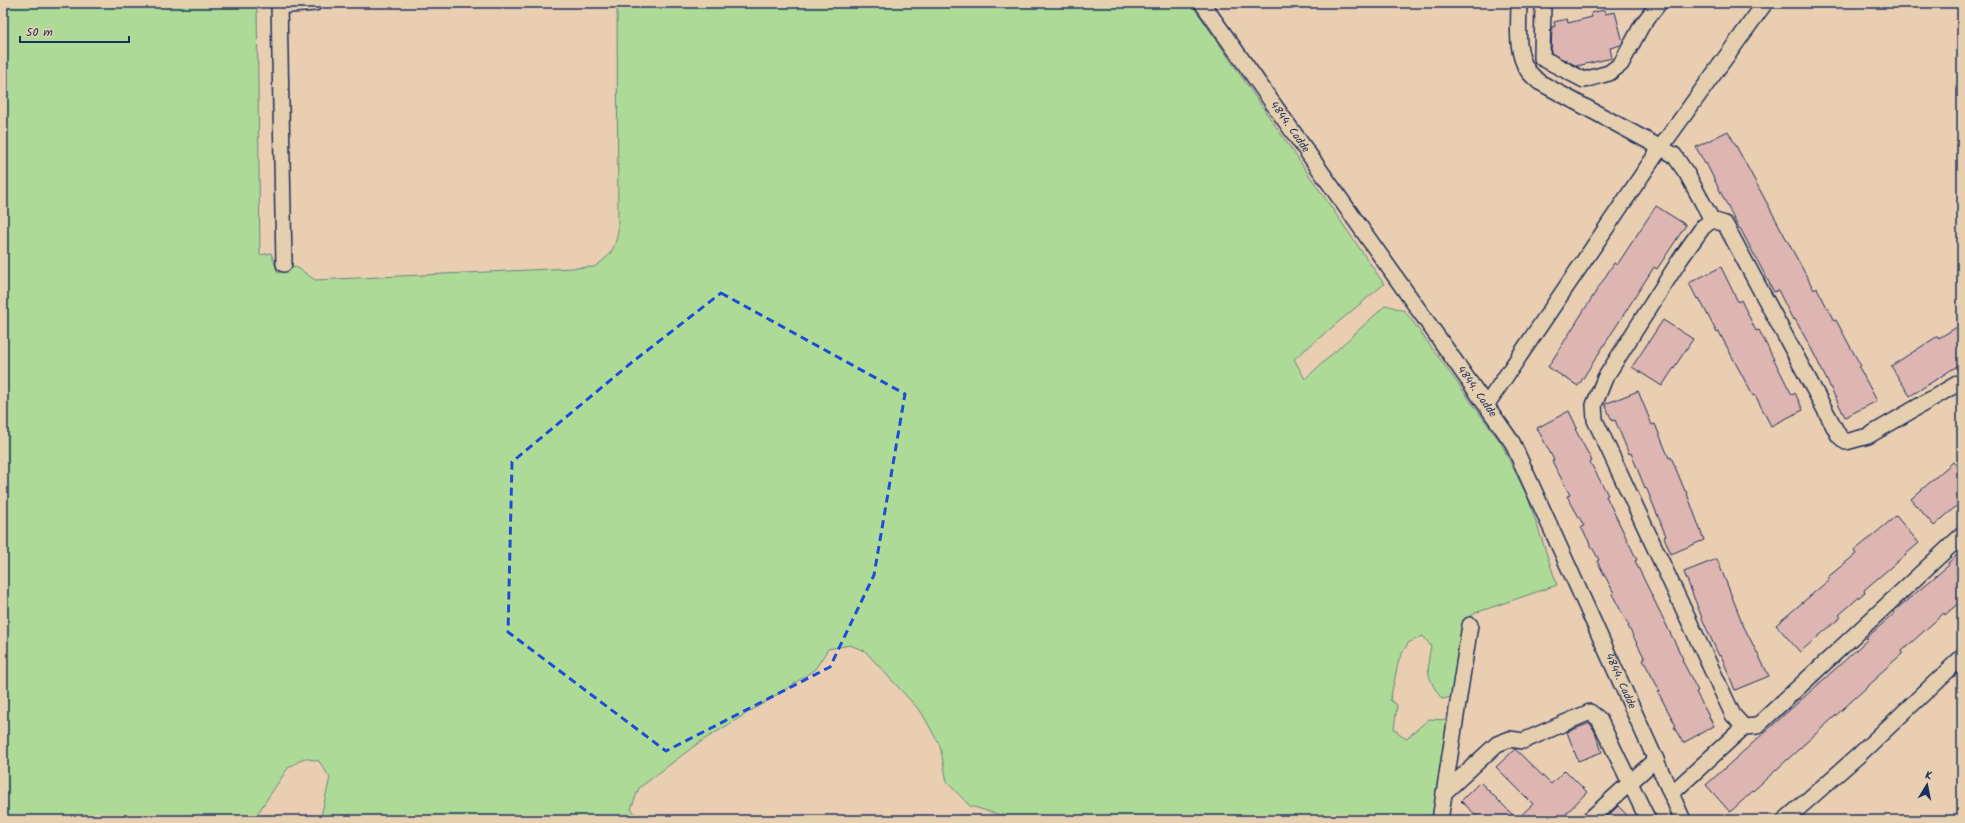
<svg xmlns="http://www.w3.org/2000/svg" width="1965" height="823" font-family="Kalam,sans-serif">
<style>
.green{fill:#aeda98;stroke:#64847b}
.building{fill:#ddb6b2;stroke:#1b2f5e}
.lines{fill:none;stroke-linecap:round;stroke-linejoin:round}
.minor-casing{stroke:#1b2f5e;stroke-width:18}
.minor{stroke:#e5cfaf;stroke-width:15}
.marked{fill:none;stroke:#1d4ed8;stroke-width:3;stroke-dasharray:8 5;stroke-linejoin:round}
.labels{text-anchor:middle;dominant-baseline:central;stroke-width:3;stroke-linejoin:round;paint-order:stroke}
.street-label{font-size:11px;fill:#1b2f5e;stroke:#e5cfaf}
</style>
<rect width="100%" height="100%" fill="#e9ceb2"/>
<filter id="ink" filterUnits="userSpaceOnUse"><feTurbulence type="fractalNoise" baseFrequency=".025" numOctaves="2"/><feDisplacementMap in="SourceGraphic" scale="8" xChannelSelector="R" yChannelSelector="G"/><feConvolveMatrix kernelMatrix="1 2 1 2 8 2 1 2 1" color-interpolation-filters="sRGB"/></filter>
<g filter="url(#ink)">
<path class="green" d="M3,3H257L260,255L271,253L278,273L295,266L315,280L594,267C610,257 615,249 618,231L617,3H1191L1384,284L1294,359L1305,379L1386,305L1405,311L1501,443L1528,498L1557,585L1475,613L1463,622L1455,697L1442,699C1427,679 1426,670 1431,646L1423,636L1408,643L1399,659L1390,700L1397,705L1394,729L1406,739L1429,719L1446,720L1447,735L1433,820H1018L970,806L947,782L940,746L922,713L865,651L850,645L828,649L815,669L788,688L697,744L639,788L631,809L641,820H320L330,778L319,761L304,758L288,768L253,820H3Z"/>
<g class="building">
<path d="M1604,10L1605,14L1615,12L1623,42L1621,45L1610,48L1612,58L1577,66L1567,61V59L1564,60L1551,53L1552,27L1555,26L1554,22L1567,19L1568,23L1592,17L1591,13Z"/>
<path d="M1728,131L1814,290L1817,288L1834,321L1836,320L1852,350L1861,366L1859,367L1877,401L1845,417L1813,352L1795,319L1793,320L1778,290L1774,292L1740,228L1739,229L1706,163L1705,164L1696,147Z"/>
<path d="M1656,206L1686,225L1657,269L1654,267L1578,386L1548,367L1614,263L1617,265Z"/>
<path d="M1721,267L1738,302L1741,300L1756,331L1759,330L1792,395L1795,393L1803,410L1771,426L1755,395L1753,396L1719,332L1717,333L1699,298L1697,299L1689,283Z"/>
<path d="M1663,320L1693,339L1662,386L1632,367Z"/>
<path d="M1962,324V363L1910,396L1891,366L1938,336L1939,338Z"/>
<path d="M1638,391L1652,425L1655,424L1669,458L1671,457L1685,491H1686L1704,540L1671,554L1664,537L1666,536L1646,487L1645,488L1631,453L1629,454L1615,420L1612,421L1605,404Z"/>
<path d="M1569,411L1577,428L1575,429L1592,461L1590,462L1608,495L1606,496L1637,560L1635,561L1683,659L1682,660L1698,691L1696,692L1714,726L1683,743L1674,727L1676,726L1658,692L1660,691L1643,660L1645,659L1628,626H1629L1612,594L1614,593L1597,561L1599,560L1581,527L1584,526L1567,496L1570,495L1552,461L1554,460L1537,428Z"/>
<path d="M1953,462L1962,472V501L1934,526L1911,499Z"/>
<path d="M1896,516L1919,543L1864,590L1865,592L1839,615L1841,617L1800,652L1776,625L1830,579L1828,577L1856,554L1854,551Z"/>
<path d="M1962,551V600L1945,615L1944,613L1902,651L1903,653L1877,676L1878,677L1730,812L1706,785L1842,663L1868,639L1866,638L1895,613L1893,612L1949,565L1948,563Z"/>
<path d="M1717,559L1744,627L1769,676L1735,690L1721,655L1719,656L1704,623L1684,572Z"/>
<path d="M1590,723L1595,732L1602,752L1578,761L1567,732Z"/>
<path d="M1515,749L1551,784L1565,770L1587,792L1560,820H1481L1461,801L1480,782L1517,819L1533,804L1496,767Z"/>
<path d="M1618,806L1632,820H1604Z"/>
</g>
<g class="lines">
<g class="minor-casing">
<g id="minor">
<path d="M279,3L284,264"/>
<path id="s1" d="M1202,3L1512,442L1683,820"/>
<path d="M1519,3C1519,25 1515,52 1528,71C1531,75 1536,79 1539,82L1674,155L1687,174L1712,220L1725,224L1839,436L1846,442L1868,436L1962,381"/>
<path d="M1543,3L1542,58L1584,80L1609,73L1621,64L1642,25L1659,3"/>
<path d="M279,6L315,3"/>
<path d="M1712,220L1703,227L1681,258L1605,378L1594,405L1595,420L1733,715L1744,727"/>
<path d="M1487,404L1661,147L1765,3"/>
<path d="M1444,793L1497,744L1510,739L1523,741L1590,712L1599,719L1648,820"/>
<path d="M1671,794L1744,727L1757,726L1962,535"/>
<path d="M1440,820L1470,625"/>
<path d="M1589,820L1656,759"/>
<path d="M1785,820L1860,754L1962,657"/>
</g>
</g>
<use href="#minor" class="minor"/>
</g>
</g>
<path class="marked" d="M721,293L905,394L874,575L830,667L666,751L508,632L512,462L631,363Z"/>
<g class="labels">
<g class="street-label">
<text stroke="none"><textPath href="#s1" startOffset="152">4844. Cadde</textPath></text>
<text stroke="none"><textPath href="#s1" startOffset="476">4844. Cadde</textPath></text>
<text stroke="none"><textPath href="#s1" startOffset="800">4844. Cadde</textPath></text>
</g>
</g>
<rect width="1965" height="823" fill="none" stroke="#e5cfaf" stroke-width="16"/>
<rect x="8" y="8" width="1949" height="807" fill="none" stroke="#1b2f5e" stroke-width="1.5" filter="url(#ink)"/>
<g transform="translate(1927 785) rotate(10)" stroke="#e5cfaf" stroke-width="3" paint-order="stroke">
<path d="M0-3L7 15L0 10L-7 15Z" fill="#1b2f5e"/>
<text y="-6" font-size="11" font-weight="bold" text-anchor="middle" fill="#1b2f5e">K</text>
</g>
<path d="M20 36v6h109v-6" fill="none" stroke="#1b2f5e" stroke-width="2"/>
<text x="26" y="36" font-size="12" fill="#1b2f5e" stroke="#e5cfaf" stroke-width="3" paint-order="stroke">50 m</text>
</svg>
